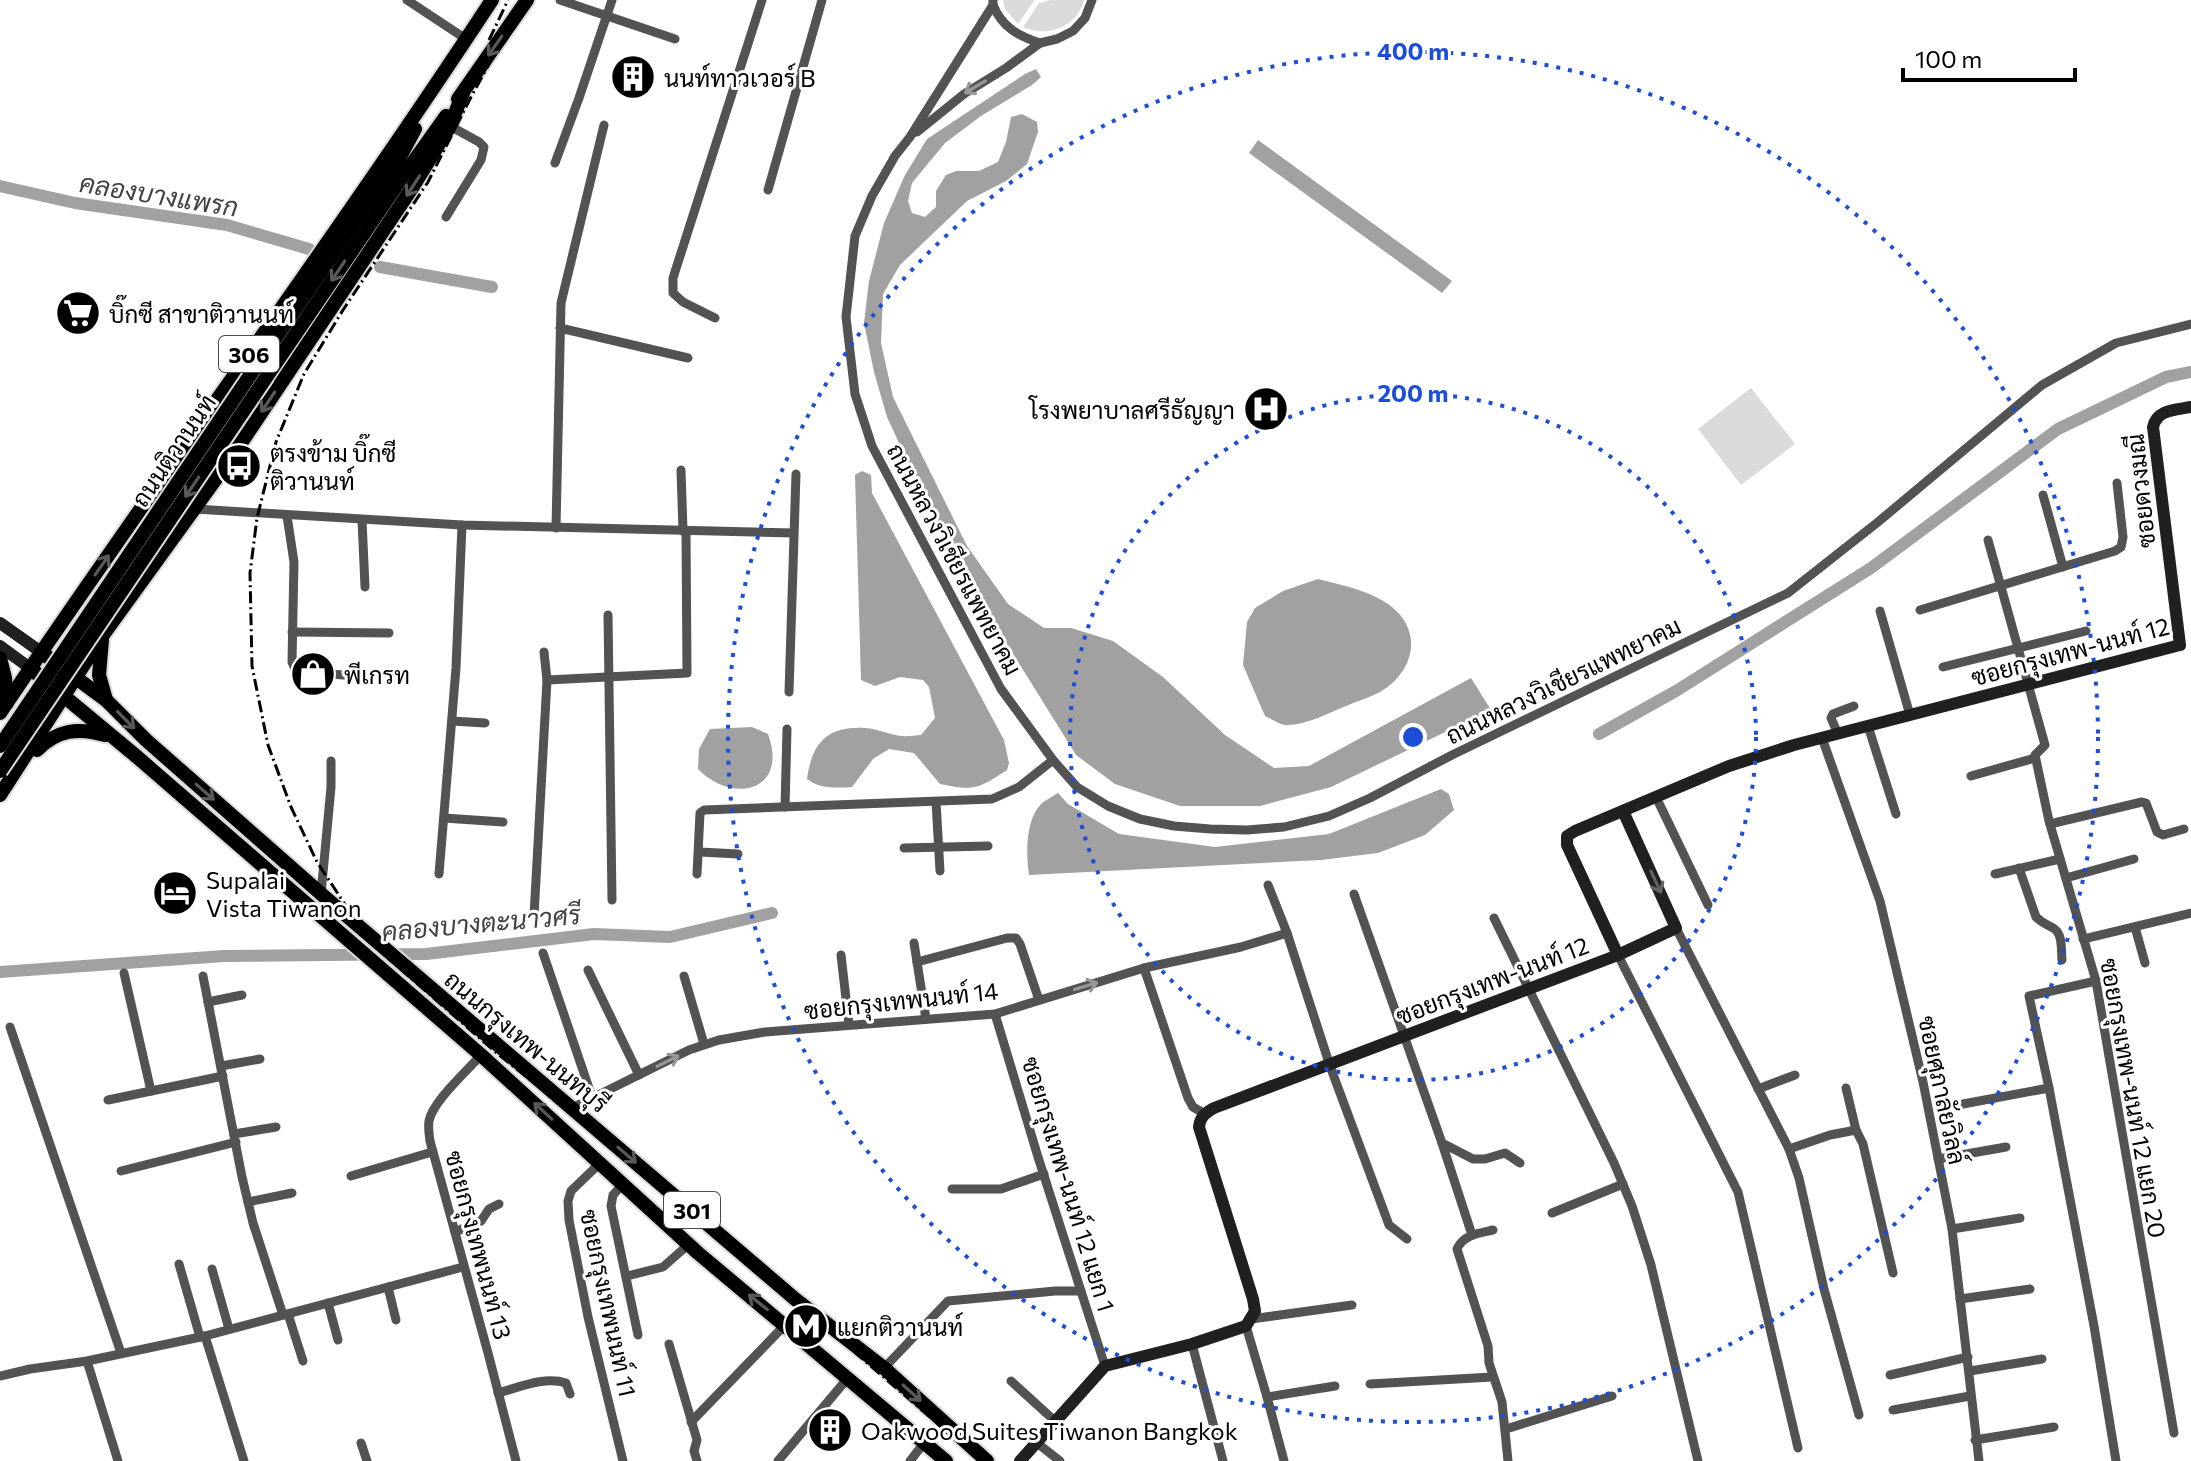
<svg xmlns="http://www.w3.org/2000/svg" width="2191" height="1461" font-family="Commissioner,Sarabun,sans-serif">
<style>
.green{fill:#dadada}
.water{fill:#a1a1a1}
.lines{fill:none;stroke-linecap:round;stroke-linejoin:round}
.canal{stroke:#a1a1a1;stroke-width:12}
.primary-casing{stroke:#dbdbdb;stroke-width:18}
.street{stroke:#535353;stroke-width:9}
.secondary{stroke:#202020;stroke-width:12}
.primary{stroke:#000;stroke-width:14}
.rail{stroke:#000;stroke-width:3;stroke-dasharray:12 4 2 4;stroke-linecap:butt}
.primary-bridge-casing{stroke:#dbdbdb;stroke-width:18;stroke-linecap:butt}
.primary-bridge{stroke:#000;stroke-width:14}
.oneway{stroke:#595959}
.oneway2{stroke:#989898}
.oneway3{stroke:#636363}
.ring{fill:none;stroke:#1d4ed8;stroke-width:4;stroke-dasharray:4 8}
.labels{text-anchor:middle;dominant-baseline:central;stroke-width:6;stroke-linejoin:round;paint-order:stroke}
.shield{fill:#fff;stroke:#4c4c4c;stroke-width:2}
.shield-label{font-size:22px;font-weight:bold;fill:#000}
.poi-label{font-size:24px;fill:#000;stroke:#fff;text-anchor:start}
.street-label{font-size:24px;fill:#000;stroke:#fff}
.water-label{font-size:26px;font-style:italic;fill:#424242;stroke:#fff}
.centre{fill:#1d4ed8;stroke:#fff;stroke-width:4}
.ring-label{font-size:24px;text-anchor:middle;font-weight:bold;fill:#1d4ed8;stroke:#fff;stroke-width:6;stroke-linejoin:round;paint-order:stroke}
</style>
<rect width="100%" height="100%" fill="#fff"/>
<g class="green">
<path d="M1003,0H1034V1L1018,24L1005,9Z"/>
<path d="M1051,0H1084C1078,27 1046,38 1023,27L1039,3Z"/>
<path d="M1751,388L1795,444L1741,485L1698,429Z"/>
</g>
<g class="water">
<path d="M1036,69L1041,77L1032,85L981,116L945,143L912,183L908,201L912,213L925,217L936,207V191L946,175L956,171H979L998,162L1006,142L1011,117L1022,114L1037,122L1038,132L1027,164L1006,181L967,201L900,265L883,294L881,343L893,397L967,546L1008,604L1044,628H1071L1113,641L1163,677L1225,735L1274,768L1309,766L1471,678L1491,710L1331,787L1260,806H1180L1115,784L1076,755L949,551L887,417L874,372L864,323L869,281L884,223L905,175L927,139L1025,74Z"/>
<path d="M1258,140L1452,281L1442,293L1249,153Z"/>
<path d="M862,471L871,475L872,493L1004,740L1009,763L1007,770C978,789 974,791 940,784L914,753L889,749L873,759L852,787C837,788 819,789 807,779C812,743 827,726 865,728C878,729 890,735 902,736C908,737 915,735 921,735L935,718L929,687L923,680L900,677L875,686L861,680L855,475Z"/>
<path d="M1318,579C1342,585 1372,591 1392,607C1424,633 1413,673 1380,692C1369,698 1357,701 1346,706C1328,713 1307,725 1287,725C1280,725 1272,719 1265,716L1243,665L1247,622L1255,608L1283,591Z"/>
<path d="M752,727L768,734C789,791 733,805 698,769L699,749L710,729Z"/>
<path d="M1441,789L1449,794L1454,810L1425,835L1378,853L1321,860L1029,875C1026,854 1025,821 1041,804C1046,800 1053,796 1058,793L1068,804L1119,834L1215,847L1329,834Z"/>
</g>
<g class="lines">
<g class="canal">
<path d="M0,186L75,203L227,225L309,249"/>
<path d="M380,267L492,287"/>
<path d="M1599,734L1676,691L1871,568L2058,429L2166,377L2191,372"/>
<path d="M0,972L224,956L426,954L594,934L670,937L772,913"/>
</g>
<g class="primary-casing">
<g id="primary">
<path d="M458,99L527,0"/>
<path d="M255,368L400,157L415,129"/>
<path d="M267,376L401,179L446,116"/>
<path d="M102,640L99,675L106,700"/>
<path d="M41,652L106,700L146,740L327,899L795,1299L884,1368L987,1461"/>
<path d="M0,658L5,678L7,703"/>
<path d="M30,668L136,756L481,1055L698,1253L946,1461"/>
<path d="M0,713C161,474 333,242 492,0"/>
<path d="M37,750C57,730 78,727 105,735"/>
<path d="M0,795L103,635L231,458L412,188L450,126L463,93"/>
</g>
</g>
<g class="street">
<path d="M407,0L466,39"/>
<path d="M560,0L675,39"/>
<path d="M993,0V5L910,137L895,156L872,196L855,236L846,317L855,394L872,446L1001,689L1053,760L1077,787L1108,806L1140,819L1174,826L1210,829L1247,830L1284,827L1329,816L1370,798L1452,755L1788,593L1878,522L2042,385L2116,343L2191,324"/>
<path d="M993,5C1002,27 1018,36 1040,43"/>
<path d="M917,132L964,94L1006,68L1040,43L1057,39L1073,31L1085,18L1092,0"/>
<path d="M555,163L579,98L612,0"/>
<path d="M768,190L822,0"/>
<path d="M446,217L481,160L484,147L479,142L450,126"/>
<path d="M715,318L683,302L673,293V278L762,0"/>
<path d="M560,328L688,358"/>
<path d="M681,470L683,531"/>
<path d="M2043,495L2063,567"/>
<path d="M195,509L462,525L793,533"/>
<path d="M287,516L294,562L292,662L295,669L302,672L371,677"/>
<path d="M362,520L365,587"/>
<path d="M556,528L561,303L604,125"/>
<path d="M1988,540L2045,745L2035,755L2049,821L2096,981L2174,1433"/>
<path d="M1920,610L2115,551L2121,547L2123,537L2117,483"/>
<path d="M1880,611L1910,715"/>
<path d="M608,615L612,900"/>
<path d="M292,632L389,633"/>
<path d="M1943,667L2086,631"/>
<path d="M547,680L687,673L686,531"/>
<path d="M789,692L796,474"/>
<path d="M452,721L485,723"/>
<path d="M1868,726L1896,814"/>
<path d="M1838,734L1831,718L1833,714L1854,706"/>
<path d="M1822,738L1880,901L1923,1082L1952,1229L1979,1461"/>
<path d="M1971,776L2035,758"/>
<path d="M1656,797L1708,905"/>
<path d="M936,802L940,871"/>
<path d="M785,807L787,729"/>
<path d="M444,818L503,822"/>
<path d="M2050,824L2142,802L2146,803L2157,832L2163,835L2184,829"/>
<path d="M904,848L988,846"/>
<path d="M700,852L738,854"/>
<path d="M2019,868L2036,917C2042,923 2046,924 2053,928C2063,933 2061,950 2062,960"/>
<path d="M439,874L456,668L462,525"/>
<path d="M697,874L700,813L704,810L992,799L1019,787L1053,760"/>
<path d="M1995,874L2060,859"/>
<path d="M2066,878L2134,859"/>
<path d="M1268,885L1287,933L1330,1066L1389,1225L1407,1239"/>
<path d="M321,894L331,787V761"/>
<path d="M1354,894L1442,1143L1472,1235"/>
<path d="M534,916L547,680L544,652"/>
<path d="M1494,918L1614,1163L1632,1206L1651,1265L1698,1461"/>
<path d="M2135,927L2145,963"/>
<path d="M1676,928L1789,1149L1799,1178L1824,1289L1859,1415"/>
<path d="M2083,939L2191,913"/>
<path d="M914,943L926,1019"/>
<path d="M543,953L592,1097"/>
<path d="M841,955L849,1025"/>
<path d="M1618,955L1738,1192L1798,1448"/>
<path d="M917,962L1007,938H1016L1020,944L1039,1000"/>
<path d="M1144,968L1188,1098L1193,1107L1205,1114"/>
<path d="M588,970L639,1075"/>
<path d="M124,973L151,1091"/>
<path d="M203,976L242,1177L253,1223L283,1315"/>
<path d="M684,976L704,1044"/>
<path d="M2096,981L2029,996L2049,1088L2094,1326L2116,1461"/>
<path d="M208,1002L242,995"/>
<path d="M995,1014L1038,1157L1105,1366"/>
<path d="M10,1027L121,1353"/>
<path d="M481,1055C467,1071 433,1101 429,1121C428,1127 429,1134 430,1141L488,1353L516,1461"/>
<path d="M221,1066L260,1059"/>
<path d="M1846,1088L1856,1130"/>
<path d="M1758,1089L1795,1075"/>
<path d="M108,1100L223,1076"/>
<path d="M1963,1104L2049,1088"/>
<path d="M572,1108L689,1050L719,1040L765,1032L995,1014L1144,968L1241,947L1287,933"/>
<path d="M234,1134L276,1127"/>
<path d="M1442,1143L1473,1159H1485L1505,1153L1520,1163"/>
<path d="M1789,1149L1830,1135L1856,1130L1863,1144L1893,1273"/>
<path d="M1938,1159L2006,1147"/>
<path d="M599,1164L571,1191L568,1201L569,1220L588,1317L623,1461"/>
<path d="M121,1171L236,1142"/>
<path d="M351,1176L432,1152"/>
<path d="M623,1184L613,1195L611,1206L638,1335"/>
<path d="M952,1189H1001L1044,1174"/>
<path d="M248,1202L292,1193"/>
<path d="M1552,1213L1623,1184"/>
<path d="M1952,1229L2020,1218"/>
<path d="M1493,1230C1479,1233 1463,1235 1457,1249L1488,1346L1489,1363L1502,1402L1508,1461"/>
<path d="M455,1232L481,1221L489,1209L499,1204"/>
<path d="M179,1264L200,1337"/>
<path d="M212,1269L229,1329"/>
<path d="M627,1276L663,1267L689,1244"/>
<path d="M388,1287L396,1320"/>
<path d="M1960,1299L2030,1289"/>
<path d="M328,1303L338,1340"/>
<path d="M288,1314L303,1361"/>
<path d="M1251,1319L1352,1305"/>
<path d="M1246,1326L1267,1397L1284,1461"/>
<path d="M205,1336L244,1461"/>
<path d="M669,1344L697,1440L694,1451L697,1461"/>
<path d="M1192,1344L1223,1461"/>
<path d="M87,1361L118,1461"/>
<path d="M884,1368L948,1301L1055,1291H1081"/>
<path d="M1970,1371L2042,1359"/>
<path d="M1890,1375L1968,1357"/>
<path d="M0,1376L30,1369L87,1361L205,1336L463,1267"/>
<path d="M1011,1381L1055,1421"/>
<path d="M1370,1384L1492,1377"/>
<path d="M498,1393C520,1387 545,1376 566,1383L570,1394"/>
<path d="M1267,1397L1335,1386"/>
<path d="M1893,1410L1970,1396"/>
<path d="M691,1422L785,1325"/>
<path d="M1506,1429L1612,1396"/>
<path d="M1975,1440L2054,1427"/>
<path d="M361,1443L367,1461"/>
<path d="M1037,1443L1060,1461"/>
<path d="M778,1461L847,1379"/>
<path d="M910,1461L924,1443"/>
</g>
<g class="secondary">
<path d="M0,623L41,652"/>
<path d="M0,646L30,668"/>
<path d="M1618,955L1567,845V836L1575,831L1729,766L1794,745L2180,645L2153,427C2157,409 2176,410 2191,407"/>
<path d="M1020,1461L1105,1366L1192,1344L1246,1326L1255,1311L1253,1299L1199,1127C1200,1117 1205,1113 1214,1108L1618,955L1676,928L1623,811"/>
</g>
<use href="#primary" class="primary"/>
<g class="rail">
<path d="M524,0L471,97L428,182L343,310L304,374L276,442L257,518L250,573L252,666L268,745L291,807L317,862L350,912L389,959L499,1055L627,1156L981,1461"/>
<path d="M489,40L508,0"/>
<path d="M514,1080L664,1220L946,1461"/>
</g>
<g class="primary-bridge-casing">
<g id="primary-bridge">
<path d="M0,746L255,368"/>
<path d="M0,771L267,376"/>
</g>
</g>
<use href="#primary-bridge" class="primary-bridge"/>
</g>
<defs><path id="oneway-shaft" d="M-6 0H5M1.5-3L5.5 0L1.5 3" fill="none" stroke-width="1.6" stroke-linecap="round" stroke-linejoin="round" transform="scale(2)"/></defs>
<g class="oneway">
<use href="#oneway-shaft" transform="translate(495 46) rotate(125)"/>
<use href="#oneway-shaft" transform="translate(413 186) rotate(123)"/>
<use href="#oneway-shaft" transform="translate(338 271) rotate(124)"/>
<use href="#oneway-shaft" transform="translate(268 402) rotate(124)"/>
<use href="#oneway-shaft" transform="translate(192 487) rotate(124)"/>
<use href="#oneway-shaft" transform="translate(102 565) rotate(-55)"/>
<use href="#oneway-shaft" transform="translate(126 720) rotate(45)"/>
<use href="#oneway-shaft" transform="translate(205 792) rotate(41)"/>
<use href="#oneway-shaft" transform="translate(543 1111) rotate(-137)"/>
<use href="#oneway-shaft" transform="translate(627 1155) rotate(41)"/>
<use href="#oneway-shaft" transform="translate(758 1302) rotate(-141)"/>
<use href="#oneway-shaft" transform="translate(912 1393) rotate(42)"/>
</g>
<g class="oneway2">
<use href="#oneway-shaft" transform="translate(975 87) rotate(149)"/>
<use href="#oneway-shaft" transform="translate(1086 986) rotate(-17)"/>
<use href="#oneway-shaft" transform="translate(668 1061) rotate(-26)"/>
</g>
<use class="oneway3" href="#oneway-shaft" transform="translate(1656 882) rotate(65)"/>
<g class="ring">
<circle cx="1413" cy="737" r="343"/>
<circle cx="1413" cy="737" r="685"/>
</g>
<defs>
<g id="building-disc" transform="scale(2.3)"><circle r="9.5" fill="#000" stroke="#fff"/><path d="M-4-6H4V6H1V3H-1V6H-4ZM-2.5-4.3h1.7v1.8h-1.7ZM.8-4.3h1.7v1.8H.8ZM-2.5-1h1.7V.8h-1.7ZM.8-1h1.7V.8H.8Z" fill="#fff"/></g>
<g id="supermarket-disc" transform="scale(2.3)"><circle r="9.5" fill="#000" stroke="#fff"/><path d="M-6-5.5h2.5l.6 2H6L4.5 2H-2.5L-4.4-4H-6ZM-1.5 3.2a1.3 1.3 0 1 0 .1 0ZM3 3.2a1.3 1.3 0 1 0 .1 0Z" fill="#fff"/></g>
<g id="hospital-disc" transform="scale(2.3)"><circle r="9.5" fill="#000" stroke="#fff"/><path d="M-5-5h3v3.5h4V-5h3V5h-3V1.5h-4V5h-3Z" fill="#fff"/></g>
<g id="bus-disc" transform="scale(2.3)"><circle r="9.5" fill="#000" stroke="#fff"/><path d="M-5-6H5V4H4V6H2V4H-2V6H-4V4H-5ZM-3.5-4V0h7V-4ZM-3.5 1.2v1.5H-2V1.2ZM2 1.2v1.5H3.5V1.2Z" fill="#fff"/></g>
<g id="shop-disc" transform="scale(2.3)"><circle r="9.5" fill="#000" stroke="#fff"/><path d="M-5-2.5h2.3a2.7 3.5 0 0 1 5.4 0H5L5.5 6h-11ZM-1.5-2.5h3a1.5 2.3 0 0 0-3 0Z" fill="#fff"/></g>
<g id="hotel-disc" transform="scale(2.3)"><circle r="9.5" fill="#000" stroke="#fff"/><path d="M-6-4.5h1.5V1H6V5H4.5V3h-9V5H-6ZM-4 0a1.8 1.8 0 1 1 3.6 0ZM.5 0V-2.5h3Q6-2.5 6 0Z" fill="#fff"/></g>
<g id="metro-disc" transform="scale(2.3)"><circle r="9.5" fill="#000" stroke="#fff"/><path d="M-5.5 5V-5H-3L0 0L3-5H5.5V5H3V-.5L0 4L-3-.5V5Z" fill="#fff"/></g>
</defs>
<g fill-rule="evenodd">
<use href="#building-disc" x="633" y="77"/>
<use href="#supermarket-disc" x="78" y="313"/>
<use href="#hospital-disc" x="1266" y="409"/>
<use href="#bus-disc" x="239" y="466"/>
<use href="#shop-disc" x="313" y="674"/>
<use href="#hotel-disc" x="175" y="893"/>
<use href="#metro-disc" x="806" y="1326"/>
<use href="#building-disc" x="830" y="1430"/>
</g>
<g class="labels">
<g class="shield">
<rect x="219" y="336" width="60" height="36" rx="6"/>
<rect x="664" y="1192" width="56" height="36" rx="6"/>
</g>
<g class="shield-label">
<text x="249" y="354">306</text>
<text x="692" y="1210">301</text>
</g>
<g class="poi-label">
<text x="664" y="77">นนท์ทาวเวอร์ B</text>
<text x="109" y="313">บิ๊กซี สาขาติวานนท์</text>
<text x="1235" y="409" text-anchor="end">โรงพยาบาลศรีธัญญา</text>
<text x="270" y="452">ตรงข้าม บิ๊กซี<tspan x="270" dy="28">ติวานนท์</tspan></text>
<text x="344" y="674">พีเกรท</text>
<text x="206" y="879">Supalai<tspan x="206" dy="28">Vista Tiwanon</tspan></text>
<text x="837" y="1326">แยกติวานนท์</text>
<text x="861" y="1430">Oakwood Suites Tiwanon Bangkok</text>
</g>
<g class="street-label">
<text transform="translate(173 450) rotate(-56)">ถนนติวานนท์</text>
<text transform="translate(2140 491) rotate(-96)">ซอยดวงมณี</text>
<text transform="translate(955 559) rotate(62)">ถนนหลวงวิเชียรแพทยาคม</text>
<text transform="translate(2070 651) rotate(-15)">ซอยกรุงเทพ-นนท์ 12</text>
<text transform="translate(1563 680) rotate(-26)">ถนนหลวงวิเชียรแพทยาคม</text>
<text transform="translate(1492 980) rotate(-21)">ซอยกรุงเทพ-นนท์ 12</text>
<text transform="translate(901 1000) rotate(-6)">ซอยกรุงเทพนนท์ 14</text>
<text transform="translate(527 1041) rotate(40)">ถนนกรุงเทพ-นนทบุรี</text>
<text transform="translate(1943 1090) rotate(78)">ซอยศุภาลัยวิลล์</text>
<text transform="translate(2134 1098) rotate(80)">ซอยกรุงเทพ-นนท์ 12 แยก 20</text>
<text transform="translate(1069 1184) rotate(73)">ซอยกรุงเทพ-นนท์ 12 แยก 1</text>
<text transform="translate(479 1245) rotate(75)">ซอยกรุงเทพนนท์ 13</text>
<text transform="translate(609 1303) rotate(78)">ซอยกรุงเทพนนท์ 11</text>
</g>
<g class="water-label">
<text transform="translate(159 194) rotate(9)">คลองบางแพรก</text>
<text transform="translate(481 922) rotate(-5)">คลองบางตะนาวศรี</text>
</g>
</g>
<circle cx="1413" cy="737" r="12" class="centre"/>
<g class="ring-label">
<text x="1413" y="60">400 m</text>
<text x="1413" y="402">200 m</text>
</g>
<path d="M1903 68v12h172v-12" fill="none" stroke="#000000" stroke-width="4"/>
<text x="1915" y="68" font-size="24" fill="#000000" stroke="#ffffff" stroke-width="6" paint-order="stroke">100 m</text>
</svg>
